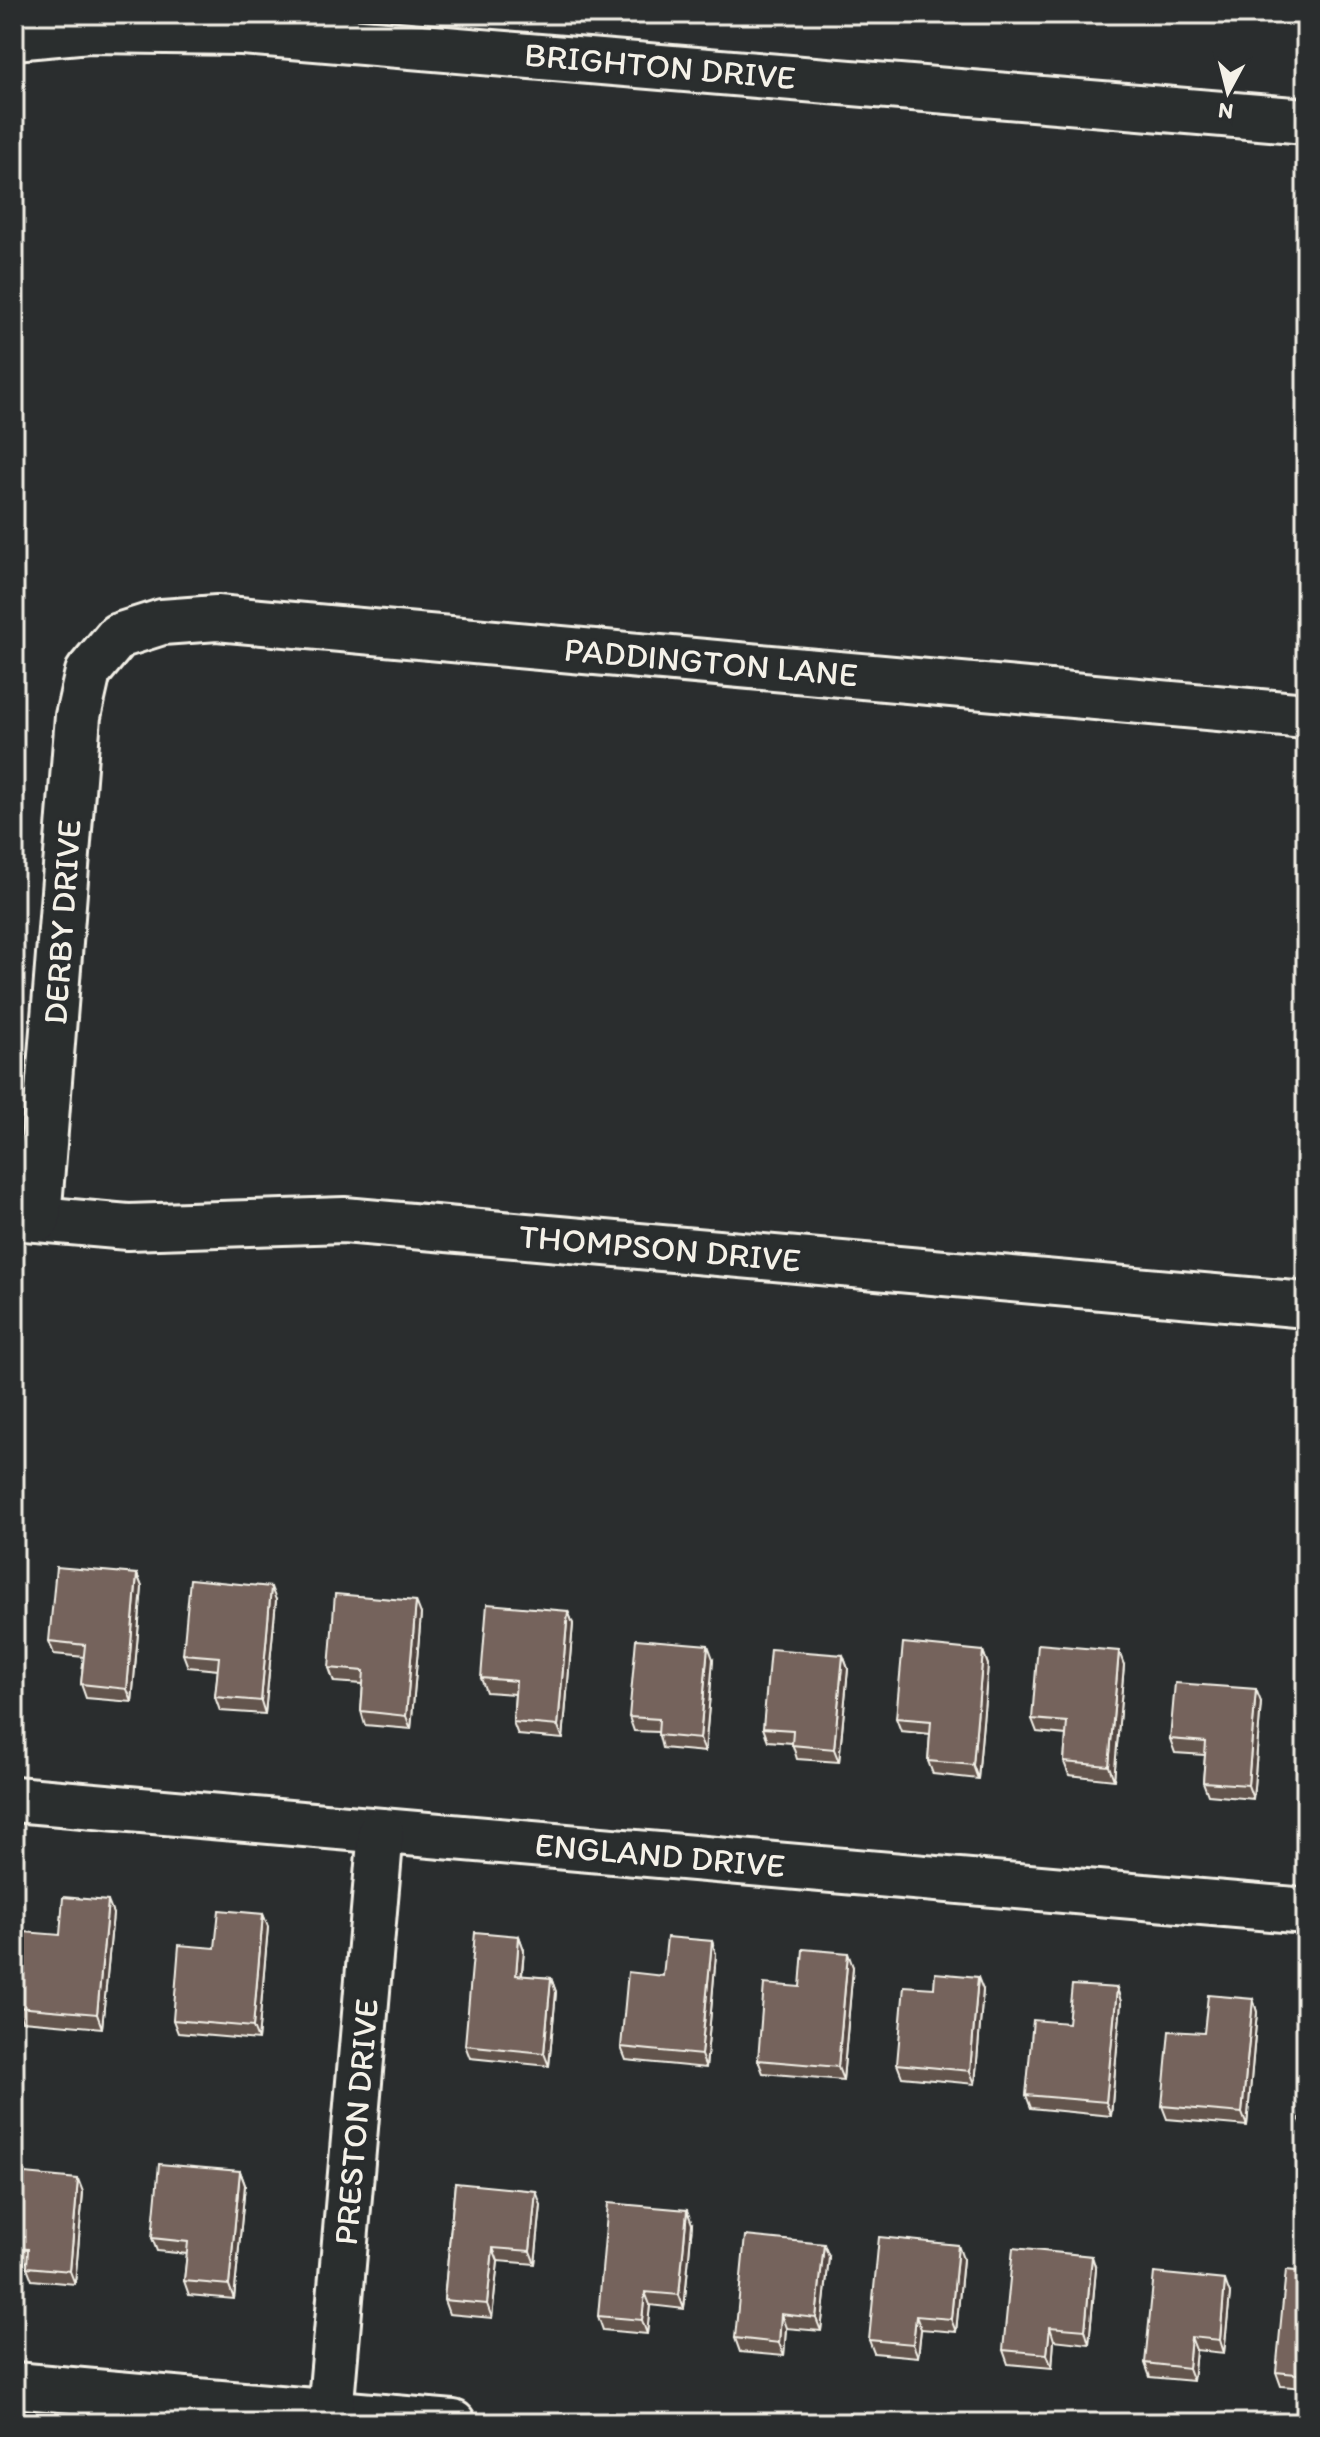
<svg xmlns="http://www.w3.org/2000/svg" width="1320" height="2437" font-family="Itim,sans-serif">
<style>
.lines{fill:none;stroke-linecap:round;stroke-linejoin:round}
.street-casing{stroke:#f4f1e8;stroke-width:50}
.street{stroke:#2a2d2e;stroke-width:44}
.wall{fill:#64554e;stroke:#f4f1e8;stroke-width:2}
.shaded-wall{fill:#514540;stroke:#f4f1e8;stroke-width:2}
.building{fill:#74635b;stroke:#f4f1e8;stroke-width:2}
.labels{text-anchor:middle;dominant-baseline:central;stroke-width:6;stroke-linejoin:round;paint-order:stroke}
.street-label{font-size:34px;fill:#f4f1e8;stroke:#2a2d2e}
</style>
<rect width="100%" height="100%" fill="#2a2d2e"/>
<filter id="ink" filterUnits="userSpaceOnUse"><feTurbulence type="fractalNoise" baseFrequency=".0125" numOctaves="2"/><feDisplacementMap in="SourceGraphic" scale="16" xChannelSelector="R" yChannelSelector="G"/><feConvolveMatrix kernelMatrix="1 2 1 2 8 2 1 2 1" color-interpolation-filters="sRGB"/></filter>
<g filter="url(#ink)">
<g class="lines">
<g class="street-casing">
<g id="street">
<path d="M14,37L89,30L242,32L1306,121"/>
<path d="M14,1217L128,1227L344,1220L1306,1305"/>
<path d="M38,1219L78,716L88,672L118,636L162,622L217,618L1306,716"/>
<path d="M14,1799L1306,1911"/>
<path d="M14,2385L453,2423"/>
<path d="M330,2413L381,1831"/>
</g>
</g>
<use href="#street" class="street"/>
</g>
<g class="wall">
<path d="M137,1574L142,1587L132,1702L86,1698L81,1684L84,1657L54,1654L49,1641Z"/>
<path d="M276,1600L265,1714L220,1711L215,1697L218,1670L188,1667L183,1654Z"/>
<path d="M568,1611L573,1624L563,1739L518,1735L513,1722L515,1694L486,1692L481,1678Z"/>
<path d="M421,1614L411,1729L365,1725L361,1711L363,1684L334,1682L329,1668Z"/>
<path d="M983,1651L988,1665L978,1779L933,1774L928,1761L930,1734L901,1731L896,1718Z"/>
<path d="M843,1655L848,1669L839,1762L797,1759L792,1743L768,1741L763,1728Z"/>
<path d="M713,1659L705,1752L662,1748L658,1732L634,1731L629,1717Z"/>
<path d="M1124,1665L1114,1780L1069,1775L1064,1762L1066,1735L1037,1732L1032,1719Z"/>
<path d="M1261,1702L1253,1799L1208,1795L1203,1782L1205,1755L1175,1753L1170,1739Z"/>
<path d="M113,1914L102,2028L22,2021L17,2007L60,1935Z"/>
<path d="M263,1914L268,1927L258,2040L178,2033L173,2020L215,1948Z"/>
<path d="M519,1936L524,1950L522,1976L551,1978L556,1992L549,2066L470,2058L465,2045Z"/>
<path d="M712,1941L716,1954L706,2068L626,2060L621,2047L663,1976Z"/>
<path d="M853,1967L843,2080L763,2073L758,2060L800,1987Z"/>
<path d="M1117,1988L1121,2002L1111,2116L1031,2108L1026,2095Z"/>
<path d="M983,1990L975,2084L902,2077L897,2064Z"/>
<path d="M1253,1999L1257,2012L1247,2126L1167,2119L1162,2106Z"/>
<path d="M1306,2057V2133L1300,2120Z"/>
<path d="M240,2171L245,2185L234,2299L189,2295L184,2281L187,2254L157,2251L152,2238Z"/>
<path d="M14,2173L83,2192L75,2284L32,2280L27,2267V2262L14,2261Z"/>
<path d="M455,2183L541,2205L535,2264L498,2261L492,2318L449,2314L444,2300Z"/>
<path d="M692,2224L684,2309L650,2305L647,2334L603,2330L598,2316Z"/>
<path d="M829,2257L821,2331L786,2328L784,2356L740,2352L735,2338Z"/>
<path d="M963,2259L956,2332L921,2329L918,2357L874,2353L869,2340Z"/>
<path d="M1096,2269L1089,2344L1054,2340L1052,2368L1008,2364L1003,2350Z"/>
<path d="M1306,2272V2388L1281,2386L1276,2372Z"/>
<path d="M1230,2294L1224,2353L1196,2350L1193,2381L1150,2377L1145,2363Z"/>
</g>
<g class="shaded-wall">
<path d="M137,1574L142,1587L132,1702L127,1689Z"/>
<path d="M271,1587L276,1600L265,1714L261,1701Z"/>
<path d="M416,1601L421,1614L411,1729L406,1716Z"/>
<path d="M568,1611L573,1624L563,1739L558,1726Z"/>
<path d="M708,1645L713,1659L705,1752L700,1739Z"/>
<path d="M983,1651L988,1665L978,1779L973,1765Z"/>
<path d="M1119,1651L1124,1665L1114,1780L1109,1766Z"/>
<path d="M843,1655L848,1669L839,1762L834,1749Z"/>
<path d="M1256,1689L1261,1702L1253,1799L1248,1785Z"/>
<path d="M108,1901L113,1914L102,2028L97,2014Z"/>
<path d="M263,1914L268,1927L258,2040L253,2027Z"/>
<path d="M519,1936L524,1950L520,1989L516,1975Z"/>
<path d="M712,1941L716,1954L706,2068L701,2055Z"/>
<path d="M848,1953L853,1967L843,2080L838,2067Z"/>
<path d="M978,1977L983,1990L975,2084L970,2071Z"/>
<path d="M551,1978L556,1992L549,2066L544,2053Z"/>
<path d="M1117,1988L1121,2002L1111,2116L1106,2102Z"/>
<path d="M1253,1999L1257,2012L1247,2126L1242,2113Z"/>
<path d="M240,2171L245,2185L234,2299L229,2285Z"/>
<path d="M78,2179L83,2192L75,2284L70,2271Z"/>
<path d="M536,2191L541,2205L535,2264L530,2251Z"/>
<path d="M687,2210L692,2224L684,2309L679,2295Z"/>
<path d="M824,2244L829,2257L821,2331L816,2318Z"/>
<path d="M958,2245L963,2259L956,2332L951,2319Z"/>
<path d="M493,2248L498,2261L492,2318L487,2304Z"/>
<path d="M1092,2256L1096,2269L1089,2344L1085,2330Z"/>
<path d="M1225,2280L1230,2294L1224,2353L1220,2340Z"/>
<path d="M645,2292L650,2305L647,2334L642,2320Z"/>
<path d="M781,2314L786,2328L784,2356L779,2343Z"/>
<path d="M916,2316L921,2329L918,2357L913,2344Z"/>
<path d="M1050,2327L1054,2340L1052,2368L1047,2354Z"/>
<path d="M1191,2337L1196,2350L1193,2381L1188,2368Z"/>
</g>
<g class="building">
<path d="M56,1567L137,1574L127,1689L81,1684L85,1645L49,1641Z"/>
<path d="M190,1579L271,1587L261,1701L215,1697L219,1657L183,1654Z"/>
<path d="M335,1594L416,1601L406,1716L361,1711L364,1671L329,1668Z"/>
<path d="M487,1604L568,1611L558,1726L513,1722L516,1681L481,1678Z"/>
<path d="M636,1639L708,1645L700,1739L658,1735L659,1719L629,1717Z"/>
<path d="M903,1643L983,1651L973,1765L928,1761L931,1721L896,1718Z"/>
<path d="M1038,1644L1119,1651L1109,1766L1064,1762L1067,1722L1032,1719Z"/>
<path d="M770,1649L843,1655L834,1749L792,1745L793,1730L763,1728Z"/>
<path d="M1175,1683L1256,1689L1248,1785L1203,1782L1206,1742L1170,1739Z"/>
<path d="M63,1897L108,1901L97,2014L17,2007L24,1932L60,1935Z"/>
<path d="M219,1910L263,1914L253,2027L173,2020L179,1945L215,1948Z"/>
<path d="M475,1932L519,1936L516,1975L551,1978L544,2053L465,2045Z"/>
<path d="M667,1937L712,1941L701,2055L621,2047L628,1972L663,1976Z"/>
<path d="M803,1949L848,1953L838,2067L758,2060L764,1984L800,1987Z"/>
<path d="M935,1973L978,1977L970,2071L897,2064L904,1986L934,1988Z"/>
<path d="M1072,1985L1117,1988L1106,2102L1026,2095L1033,2020L1068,2023Z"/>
<path d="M1208,1995L1253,1999L1242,2113L1162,2106L1169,2031L1204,2033Z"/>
<path d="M1306,2057V2120H1300Z"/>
<path d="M159,2164L240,2171L229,2285L184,2281L188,2242L152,2238Z"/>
<path d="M14,2173L78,2179L70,2271L27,2267L28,2249L14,2248Z"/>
<path d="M455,2183L536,2191L530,2251L493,2248L487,2304L444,2300Z"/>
<path d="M608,2203L687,2210L679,2295L645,2292L642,2320L598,2316Z"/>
<path d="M745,2236L824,2244L816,2318L781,2314L779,2343L735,2338Z"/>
<path d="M879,2237L958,2245L951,2319L916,2316L913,2344L869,2340Z"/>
<path d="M1013,2248L1092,2256L1085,2330L1050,2327L1047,2354L1003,2350Z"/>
<path d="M1286,2270L1306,2272V2375L1276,2372Z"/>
<path d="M1154,2273L1225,2280L1220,2340L1191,2337L1188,2368L1145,2363Z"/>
</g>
</g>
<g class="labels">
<g class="street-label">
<text transform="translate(660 66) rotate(5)">BRIGHTON DRIVE</text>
<text transform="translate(711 662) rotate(5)">PADDINGTON LANE</text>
<text transform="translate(62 922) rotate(-86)">DERBY DRIVE</text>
<text transform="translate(660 1248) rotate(5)">THOMPSON DRIVE</text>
<text transform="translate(660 1855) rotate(5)">ENGLAND DRIVE</text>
<text transform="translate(356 2122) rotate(-85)">PRESTON DRIVE</text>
</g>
</g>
<rect width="1320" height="2437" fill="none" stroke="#2a2d2e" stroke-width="48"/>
<rect x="24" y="24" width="1272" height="2389" fill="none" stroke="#f4f1e8" stroke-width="3" filter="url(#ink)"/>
<g transform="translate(1228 92) rotate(187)" stroke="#2a2d2e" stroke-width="6" paint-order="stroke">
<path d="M0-6L14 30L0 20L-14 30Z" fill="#f4f1e8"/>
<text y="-12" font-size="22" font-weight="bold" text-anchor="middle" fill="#f4f1e8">N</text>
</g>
</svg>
